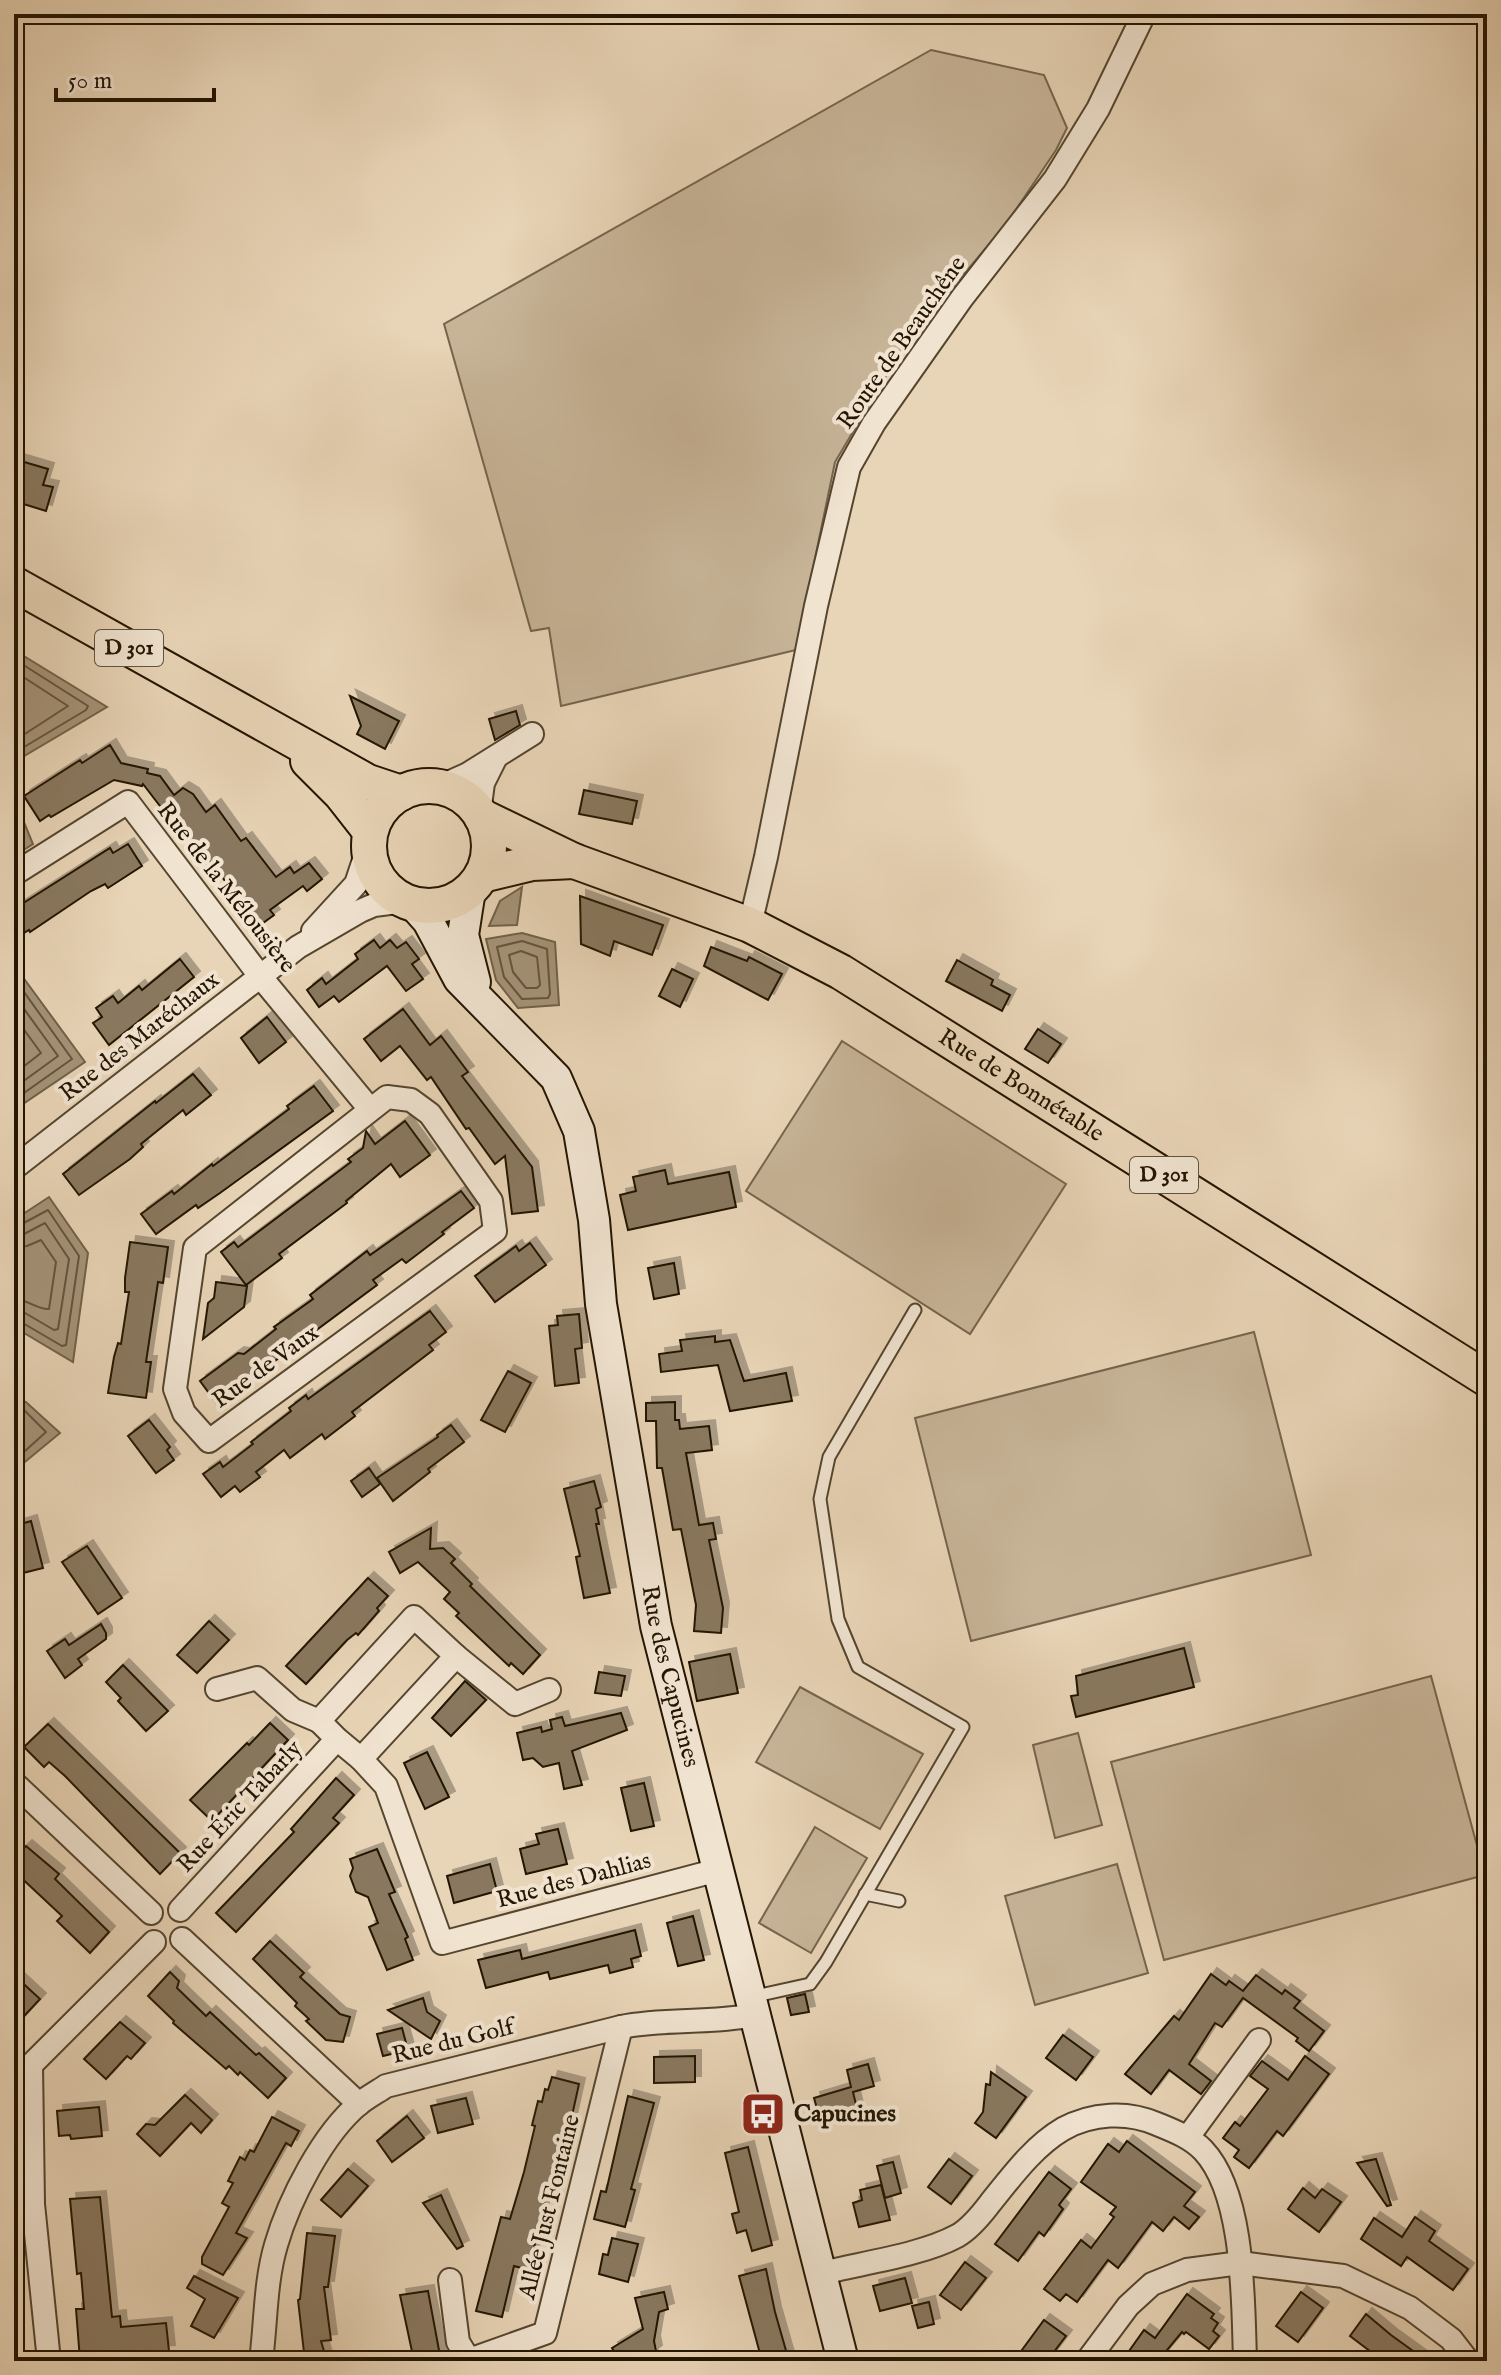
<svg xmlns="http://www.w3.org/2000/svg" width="1501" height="2375" font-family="'IM FELL English',serif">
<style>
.green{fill:#c7b497;stroke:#75644c;stroke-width:2}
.water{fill:#a59378;stroke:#716148;stroke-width:2}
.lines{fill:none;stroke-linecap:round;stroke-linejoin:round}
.shore{stroke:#64543c;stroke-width:2}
.building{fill:#89785f;stroke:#231501;stroke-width:2;filter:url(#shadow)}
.lane-casing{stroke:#54452e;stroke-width:15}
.street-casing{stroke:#54452e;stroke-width:26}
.secondary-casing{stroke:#231501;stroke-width:34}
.primary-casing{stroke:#231501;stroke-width:38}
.lane{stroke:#f0e3d0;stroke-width:11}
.street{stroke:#f0e3d0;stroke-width:22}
.secondary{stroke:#f0e3d0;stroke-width:30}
.primary{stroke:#e8d4b6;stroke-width:34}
.labels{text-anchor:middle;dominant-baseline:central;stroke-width:8;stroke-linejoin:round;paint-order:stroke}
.shield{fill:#f0e3d0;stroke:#60533f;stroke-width:2}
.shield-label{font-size:22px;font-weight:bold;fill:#231501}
.street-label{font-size:24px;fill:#231501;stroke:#f0e3d0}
.poi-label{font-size:24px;font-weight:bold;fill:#231501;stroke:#f0e3d0;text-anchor:start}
</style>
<defs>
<filter id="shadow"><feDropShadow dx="6" dy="-6" stdDeviation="0" flood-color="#0004"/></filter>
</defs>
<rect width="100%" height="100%" fill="#e8d4b6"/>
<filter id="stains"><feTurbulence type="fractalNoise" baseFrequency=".0025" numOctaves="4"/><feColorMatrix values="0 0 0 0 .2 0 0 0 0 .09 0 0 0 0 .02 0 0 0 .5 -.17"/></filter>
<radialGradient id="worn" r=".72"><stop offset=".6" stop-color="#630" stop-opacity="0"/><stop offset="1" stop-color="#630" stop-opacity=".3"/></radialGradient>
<g class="green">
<path d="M931,50L1044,75L1067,128L1056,150L1007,223L905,344L835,462L796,650L561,706L549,628L531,631L444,324Z"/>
<path d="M842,1041L1066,1184L970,1334L746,1191Z"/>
<path d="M1254,1332L1311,1555L971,1641L915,1418Z"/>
<path d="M1431,1676L1485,1875L1164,1960L1111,1762Z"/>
<path d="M800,1687L923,1754L880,1829L756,1762Z"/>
<path d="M1078,1733L1102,1825L1055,1838L1033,1745Z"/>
<path d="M815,1827L867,1858L811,1953L759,1923Z"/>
<path d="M1117,1864L1148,1973L1035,2005L1005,1896Z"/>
</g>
<g class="water">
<path d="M14,650L107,707L14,762Z"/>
<path d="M14,798L33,844L14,856Z"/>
<path d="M522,887L517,925L489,926L500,901Z"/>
<path d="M522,933L555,942L559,1005L518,1008L496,980L486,939Z"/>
<path d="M14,965L85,1062L14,1110Z"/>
<path d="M49,1197L88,1253L73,1362L14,1327V1220Z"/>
<path d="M14,1397L26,1402L60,1433L14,1471Z"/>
</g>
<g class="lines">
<g class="shore">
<path d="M14,659L88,706L86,710L14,753"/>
<path d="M14,671L68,706L14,741"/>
<path d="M522,941L547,949L550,994L548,998L522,999L504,977L497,947Z"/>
<path d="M521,951L537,957L540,985L537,988H526L513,972L509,955Z"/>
<path d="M14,978L72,1059L14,1100"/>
<path d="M14,995L58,1056L14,1088"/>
<path d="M14,1016L41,1053L14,1074"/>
<path d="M14,1226L20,1225L48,1210L79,1256L66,1345L62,1346L21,1322L14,1321"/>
<path d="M14,1236L24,1234L45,1223L69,1259L58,1329L54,1330L25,1313L14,1311"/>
<path d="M14,1248L27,1246L41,1240L56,1262L49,1309C38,1310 27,1299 14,1299"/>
<path d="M14,1406L23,1409L46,1432L14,1461"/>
</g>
</g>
<g class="building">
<path d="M14,459L48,469L43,485L53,487L46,511L17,502L23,479L14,476Z"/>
<path d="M350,696L399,721L385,749L357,734L361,726Z"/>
<path d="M516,711L520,725L495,740L489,719Z"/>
<path d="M110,745L121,763L148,769L147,773L160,776L174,795L183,788L193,794L206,812L215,805L241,841L246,838L276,877L290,867L294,873L309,863L322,879L307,891L303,886L270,910L274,915L259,926L246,910L249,907L228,879L225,881L205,855L203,857L196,847L193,849L143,784L142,786L114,780L51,817L49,815L40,821L24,796L80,760L82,763Z"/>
<path d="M584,790L637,801L632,824L579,814Z"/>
<path d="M128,844L142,866L108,888L105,884L91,891L30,932L29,930L14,939V909L110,848L113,853Z"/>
<path d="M580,896L663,925L652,955L614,941L610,956L581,944Z"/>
<path d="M374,940L380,948L390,940L397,948L406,942L419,959L412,964L423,979L406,991L387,966L339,1002L334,996L319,1007L307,990L322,978L326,984L358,959L355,954Z"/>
<path d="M711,947L747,961L749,957L782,974L768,1000L704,966Z"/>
<path d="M180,959L194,977L109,1045L93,1023L102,1017L96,1008L113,996L118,1003L139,986L142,990Z"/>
<path d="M957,960L993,980L991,985L1010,995L1002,1011L946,981Z"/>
<path d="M672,969L693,979L680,1007L659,996Z"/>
<path d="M403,1009L430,1045L441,1036L468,1072L462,1076L532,1167L538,1211L512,1214L505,1156L495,1164L469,1128L466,1129L431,1077L427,1080L400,1046L381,1061L364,1039Z"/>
<path d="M267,1017L286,1042L259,1063L241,1038Z"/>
<path d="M1038,1029L1061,1044L1048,1063L1025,1049Z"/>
<path d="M193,1074L211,1095L186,1115L183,1110L141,1144L143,1147L130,1159L79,1195L63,1174L155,1101L156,1103Z"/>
<path d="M314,1086L333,1111L220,1193L198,1208L196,1205L156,1234L141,1214L172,1191L174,1194L212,1164L213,1166L289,1109L287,1106Z"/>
<path d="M405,1121L430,1155L400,1177L391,1164L346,1201L347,1203L279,1254L282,1258L246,1285L221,1252L234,1242L238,1247L351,1162L348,1159L363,1148L366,1131L375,1144Z"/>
<path d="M665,1170L668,1184L729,1172L736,1207L628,1230L620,1195L636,1191L633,1177Z"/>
<path d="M461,1191L474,1208L442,1232L444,1234L406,1263L402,1259L373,1280L377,1285L217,1404L200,1381L238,1353L244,1354L276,1329L274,1327L313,1299L310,1295L367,1251L370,1255Z"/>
<path d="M130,1242L168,1247L163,1283L158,1282L146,1362H151L146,1398L108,1393L114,1357L118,1343L121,1344L129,1292H125V1278Z"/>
<path d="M530,1243L546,1265L495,1302L475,1276L516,1246L519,1251Z"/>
<path d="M674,1263L679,1294L654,1299L648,1268Z"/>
<path d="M216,1282L247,1286L244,1307L203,1339L208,1303L214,1298Z"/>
<path d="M430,1311L446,1332L429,1345L433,1350L352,1412L355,1416L325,1439L322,1434L290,1458L284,1450L256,1472L260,1477L240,1492L235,1486L221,1497L203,1474L220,1462L223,1467L253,1444L251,1442L291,1411L289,1408L306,1395L308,1399Z"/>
<path d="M579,1314L582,1348L575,1349L579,1383L555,1386L549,1326L558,1325L557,1316Z"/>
<path d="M715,1336V1342L730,1340L744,1381L786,1373L792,1401L730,1411L718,1365L661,1372L659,1354L682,1351L680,1340Z"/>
<path d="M508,1371L531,1383L505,1432L481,1420Z"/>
<path d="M675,1402V1420H679L680,1429L709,1426L712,1450L686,1453L699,1525L713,1523L716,1539L709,1540L723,1608L721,1633L694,1631L696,1605L681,1529L673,1530L662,1468H657L656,1421H646V1403Z"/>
<path d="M149,1420L170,1447L167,1450L174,1460L156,1473L128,1436Z"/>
<path d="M451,1425L464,1442L428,1469L430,1472L393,1501L377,1478L438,1437L437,1435Z"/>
<path d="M369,1468L380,1484L362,1497L351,1481Z"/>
<path d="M594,1481L601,1507L596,1509L599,1524H596L610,1593L584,1598L576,1557L580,1556L564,1489Z"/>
<path d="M31,1521L43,1568L23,1573L14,1537V1526Z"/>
<path d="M431,1528L430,1549L443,1548L455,1559L451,1563L472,1584L470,1586L540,1655L523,1674L511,1663L509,1666L456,1616L459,1613L444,1599L450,1592L418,1562L400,1573L389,1552Z"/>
<path d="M87,1546L122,1598L98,1614L62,1562Z"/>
<path d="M368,1578L388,1596L377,1608L379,1611L358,1635L356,1633L347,1640L306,1684L286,1666Z"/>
<path d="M209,1621L229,1640L197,1673L177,1655Z"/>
<path d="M101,1624L106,1633V1639L78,1659L82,1665L65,1678L47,1651L65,1639L69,1645Z"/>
<path d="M1184,1648L1194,1687L1076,1717L1071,1696L1078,1695L1076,1676Z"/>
<path d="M730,1654L738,1693L697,1701L689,1662Z"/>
<path d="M123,1665L168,1711L146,1731L118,1701L121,1698L106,1682Z"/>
<path d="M599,1672L625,1676L621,1696L595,1693Z"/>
<path d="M465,1681L486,1700L451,1736L432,1718Z"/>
<path d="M621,1713L627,1730L572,1751L582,1785L564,1789L559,1763L543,1767L533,1758L523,1760L517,1733L541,1727L542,1732L552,1729L550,1720L562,1717L565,1726Z"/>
<path d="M270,1723L288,1740L212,1821L190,1800L247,1743L249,1745Z"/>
<path d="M48,1724L180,1853L160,1874L65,1776L49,1762L44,1767L24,1747Z"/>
<path d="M427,1752L449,1797L425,1809L404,1763Z"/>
<path d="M336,1778L354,1795L333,1818L339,1823L236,1932L216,1913L294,1832L291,1829Z"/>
<path d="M644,1783L654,1826L631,1831L621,1788Z"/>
<path d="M558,1829L567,1864L526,1874L520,1849L539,1844L536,1834Z"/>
<path d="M26,1846L59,1874L55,1879L109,1932L90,1953L57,1921L62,1916L14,1871V1858Z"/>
<path d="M377,1849L395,1892L389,1894L408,1937L405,1939L413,1960L387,1970L369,1927L378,1923L368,1897L356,1892L350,1876L353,1868L350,1859Z"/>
<path d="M490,1864L497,1891L454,1903L447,1876Z"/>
<path d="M693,1916L704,1960L678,1966L667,1923Z"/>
<path d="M635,1930L641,1956L631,1959L633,1967L610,1973L608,1965L550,1979L548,1972L486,1988L478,1960L520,1950L522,1959Z"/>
<path d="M270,1941L304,1973L300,1977L340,2014L350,2017L343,2042L326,2040L306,2021L309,2019L295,2006L297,2003L253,1959Z"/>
<path d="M170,1972L179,1981L177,1988L206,2016L210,2012L256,2055L259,2053L286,2078L268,2098L240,2072L238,2075L229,2066L226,2069L173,2023L174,2021L148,1996Z"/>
<path d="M1211,1974L1226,1985L1229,1981L1243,1991L1256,1975L1282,1994L1285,1990L1300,2001L1294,2008L1324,2031L1309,2051L1296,2041L1298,2038L1243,1998L1222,2027L1215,2023L1189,2064L1211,2081L1201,2094L1169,2070L1151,2094L1125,2074L1174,2016L1179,2020Z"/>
<path d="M14,1975L40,1999L14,2027Z"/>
<path d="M805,1994L809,2012L791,2015L787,1998Z"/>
<path d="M423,1998L427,2012L440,2021L431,2039L388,2010Z"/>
<path d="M120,2022L145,2043L131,2059L127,2056L106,2079L84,2059Z"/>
<path d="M402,2028L408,2050L383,2056L377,2034Z"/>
<path d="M1063,2035L1093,2057L1076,2080L1046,2058Z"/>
<path d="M695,2056V2082L654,2083V2057Z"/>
<path d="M1305,2056L1329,2074L1283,2136L1277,2131L1249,2168L1234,2157L1239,2150L1223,2138L1235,2122L1240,2126L1268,2089L1250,2076L1262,2061L1288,2080Z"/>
<path d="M868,2064L874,2086L853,2092L858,2113L821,2123L814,2098L851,2087L847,2070Z"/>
<path d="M991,2072L1026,2097L996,2138L975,2123L983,2112L986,2084L990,2085Z"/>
<path d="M552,2077L579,2084L559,2175L550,2177L529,2270L514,2266L502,2317L476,2311L501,2217L510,2219L524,2172L535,2126L532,2125L538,2101L542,2102L545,2089L548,2090Z"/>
<path d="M185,2095L212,2120L201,2133L191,2123L160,2156L137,2134L146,2124L155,2125Z"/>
<path d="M628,2096L654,2103L631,2189L635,2190L625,2227L594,2219L601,2191L606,2192Z"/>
<path d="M466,2098L473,2124L438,2133L431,2106Z"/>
<path d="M99,2107L102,2136L71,2139L70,2135L59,2136L57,2111Z"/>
<path d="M407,2116L424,2138L392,2162L377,2141Z"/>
<path d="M272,2117L299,2131L291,2146L286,2143L236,2233L247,2238L223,2275L202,2264V2257L229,2207L222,2203L233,2183L228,2181L240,2157L245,2160L250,2150L254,2152Z"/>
<path d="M1127,2141L1195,2192L1184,2206L1199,2217L1189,2229L1174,2217L1163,2231L1152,2222L1118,2268L1108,2260L1077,2302L1066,2294L1060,2301L1044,2289L1081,2240L1091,2248L1114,2217L1110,2214L1116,2207L1081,2182L1108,2144L1119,2152Z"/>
<path d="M748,2147L772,2245L752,2251L746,2230L737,2233L732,2214L739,2212L725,2153Z"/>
<path d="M949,2159L972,2176L951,2204L928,2187Z"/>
<path d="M1376,2159L1391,2205L1387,2206L1357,2163Z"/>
<path d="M893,2162L901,2193L885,2198L877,2166Z"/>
<path d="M348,2169L368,2186L341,2217L321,2200Z"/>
<path d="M1049,2172L1071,2189L1059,2205L1063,2209L1044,2236L1039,2232L1018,2261L995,2244Z"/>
<path d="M881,2185L890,2220L859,2227L853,2203L862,2200L860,2190Z"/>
<path d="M1303,2188L1315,2198L1322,2189L1341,2202L1319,2232L1288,2209Z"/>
<path d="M441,2195L463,2246L457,2249L423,2203Z"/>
<path d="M100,2197L112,2317L120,2316L121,2327L166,2323L169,2351L153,2352V2356L140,2357V2360H80L76,2309H84L81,2273L77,2274L70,2199Z"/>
<path d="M1415,2217L1435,2231L1429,2241L1468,2269L1453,2290L1407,2257L1401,2266L1361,2239L1374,2218L1402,2237Z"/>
<path d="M307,2233L335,2236L328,2287H324L331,2340L321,2341L327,2361H305L298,2300L300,2299Z"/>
<path d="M612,2238L638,2244L628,2282L599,2274L603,2254L608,2255Z"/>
<path d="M965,2262L986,2278L961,2310L940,2295Z"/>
<path d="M766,2269L775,2312L789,2361H762L739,2276Z"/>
<path d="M194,2276L238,2298L214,2338L191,2326L205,2299L187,2288Z"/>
<path d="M905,2278L912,2303L880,2311L873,2286Z"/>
<path d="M428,2291L441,2361H414L400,2295Z"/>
<path d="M664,2292L668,2309L659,2312L654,2341L656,2351L652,2354L651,2361L649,2356L641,2361H620L612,2348L643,2329L635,2298Z"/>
<path d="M1301,2292L1323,2308L1298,2342L1276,2326Z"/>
<path d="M1187,2294L1214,2314L1211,2318L1218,2323L1213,2331L1219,2336L1209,2349L1186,2332L1184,2334L1182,2332L1158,2361H1122L1144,2330L1155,2338Z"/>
<path d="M929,2302L934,2324L918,2328L912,2306Z"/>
<path d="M1366,2314L1391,2335L1427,2361H1383L1350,2336Z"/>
<path d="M1044,2320L1066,2336L1047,2361H1028L1019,2354Z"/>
</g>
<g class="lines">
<g class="lane-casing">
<g id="lane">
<path d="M865,1894L899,1901"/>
<path d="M751,1997L810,1984L826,1962L963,1727L858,1667L838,1619L820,1499L829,1457L915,1310"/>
</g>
</g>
<g class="street-casing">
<g id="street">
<path d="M439,787L468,774L532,734"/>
<path d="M479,813L483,783L496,757"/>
<path d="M14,874L128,802L260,976L369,1108"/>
<path d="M750,925L766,857L816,606L849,467L874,423L962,298L1055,179L1098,109L1144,14"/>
<path d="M313,931L356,884L369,845"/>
<path d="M387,1097L411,1100L430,1114L491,1201L495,1231L209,1441L184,1413L175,1389L195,1248Z"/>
<path d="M14,1168L298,947L360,911L374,905L405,901"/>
<path d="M456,1656L515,1704L549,1690"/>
<path d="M217,1689L257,1678L293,1710L319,1721"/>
<path d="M361,1759L386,1786L442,1943L718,1870"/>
<path d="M14,1783L151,1913"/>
<path d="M180,1910L337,1739L361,1759L456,1656L414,1617L319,1721L337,1739"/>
<path d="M182,1939L359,2104"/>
<path d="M1188,2137L1259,2040"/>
<path d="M822,2273C862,2263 922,2255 957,2236C970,2229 982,2214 991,2202C1012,2176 1034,2146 1063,2129C1092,2113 1127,2111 1157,2124C1174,2131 1190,2137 1203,2150C1245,2194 1243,2303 1245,2361"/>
<path d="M450,2280L458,2342L469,2360L545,2333L621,2027"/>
<path d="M49,2361L33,2204L31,2065L154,1942"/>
<path d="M261,2361C266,2323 265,2282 276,2245C289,2200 323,2133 360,2103C368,2097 377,2092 386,2086L621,2027C665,2018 710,2024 754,2015"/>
<path d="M1087,2361L1128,2306L1152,2284L1187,2270L1240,2263L1343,2276L1410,2308L1451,2339L1468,2361"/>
</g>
</g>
<g class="secondary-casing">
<g id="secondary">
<path d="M470,890L463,935L475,982"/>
<path id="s1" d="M413,904L428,921L459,979L556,1078L579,1131L594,1220L601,1304L656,1626L843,2361"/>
</g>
</g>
<g class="primary-casing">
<g id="primary">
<path d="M14,584L368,782L401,793"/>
<path d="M308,761L341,794L370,831"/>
<circle cx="429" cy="846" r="60"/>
<path id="s2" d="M481,816L574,861L750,925L841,972L1487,1379"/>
<path d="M482,875L532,863L574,861"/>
</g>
</g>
<use href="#lane" class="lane"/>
<use href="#street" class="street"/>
<use href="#secondary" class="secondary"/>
<use href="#primary" class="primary"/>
</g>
<defs>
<g id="bus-square" transform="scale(2.3)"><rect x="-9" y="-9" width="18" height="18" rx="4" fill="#8f2418" stroke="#f0e3d0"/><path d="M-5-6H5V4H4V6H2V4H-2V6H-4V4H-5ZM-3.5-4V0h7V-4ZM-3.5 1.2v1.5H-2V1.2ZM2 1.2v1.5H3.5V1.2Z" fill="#fff"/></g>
</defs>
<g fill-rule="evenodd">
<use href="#bus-square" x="763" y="2114"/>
</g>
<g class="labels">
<g class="shield">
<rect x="95" y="630" width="68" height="36" rx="6"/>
<rect x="1130" y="1157" width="68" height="36" rx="6"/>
</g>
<g class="shield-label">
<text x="129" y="648">D 301</text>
<text x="1164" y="1175">D 301</text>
</g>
<g class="street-label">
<text transform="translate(902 343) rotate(-55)">Route de Beauchêne</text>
<text transform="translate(226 888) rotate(52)">Rue de la Mélousière</text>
<text transform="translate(140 1037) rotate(-38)">Rue des Maréchaux</text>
<text stroke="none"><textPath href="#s2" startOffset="606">Rue de Bonnétable</textPath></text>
<text transform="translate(266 1367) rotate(-36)">Rue de Vaux</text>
<text stroke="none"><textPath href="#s1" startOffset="838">Rue des Capucines</textPath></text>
<text transform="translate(240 1807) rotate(-47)">Rue Éric Tabarly</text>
<text transform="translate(574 1881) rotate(-15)">Rue des Dahlias</text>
<text transform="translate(453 2042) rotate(-14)">Rue du Golf</text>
<text transform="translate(550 2207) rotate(-76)">Allée Just Fontaine</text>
</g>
<g class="poi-label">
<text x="794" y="2114">Capucines</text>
</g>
</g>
<rect width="1501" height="2375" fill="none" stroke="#e8d4b6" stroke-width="48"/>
<rect x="16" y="16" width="1469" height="2343" fill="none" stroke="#231501" stroke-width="4"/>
<rect x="24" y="24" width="1453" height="2327" fill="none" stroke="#231501" stroke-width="2"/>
<path d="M56 88v12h158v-12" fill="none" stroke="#231501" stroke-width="4"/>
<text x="68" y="88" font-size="24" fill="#231501" stroke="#f0e3d0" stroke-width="6" paint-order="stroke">50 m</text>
<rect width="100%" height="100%" filter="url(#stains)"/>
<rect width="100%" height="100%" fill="url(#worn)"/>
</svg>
